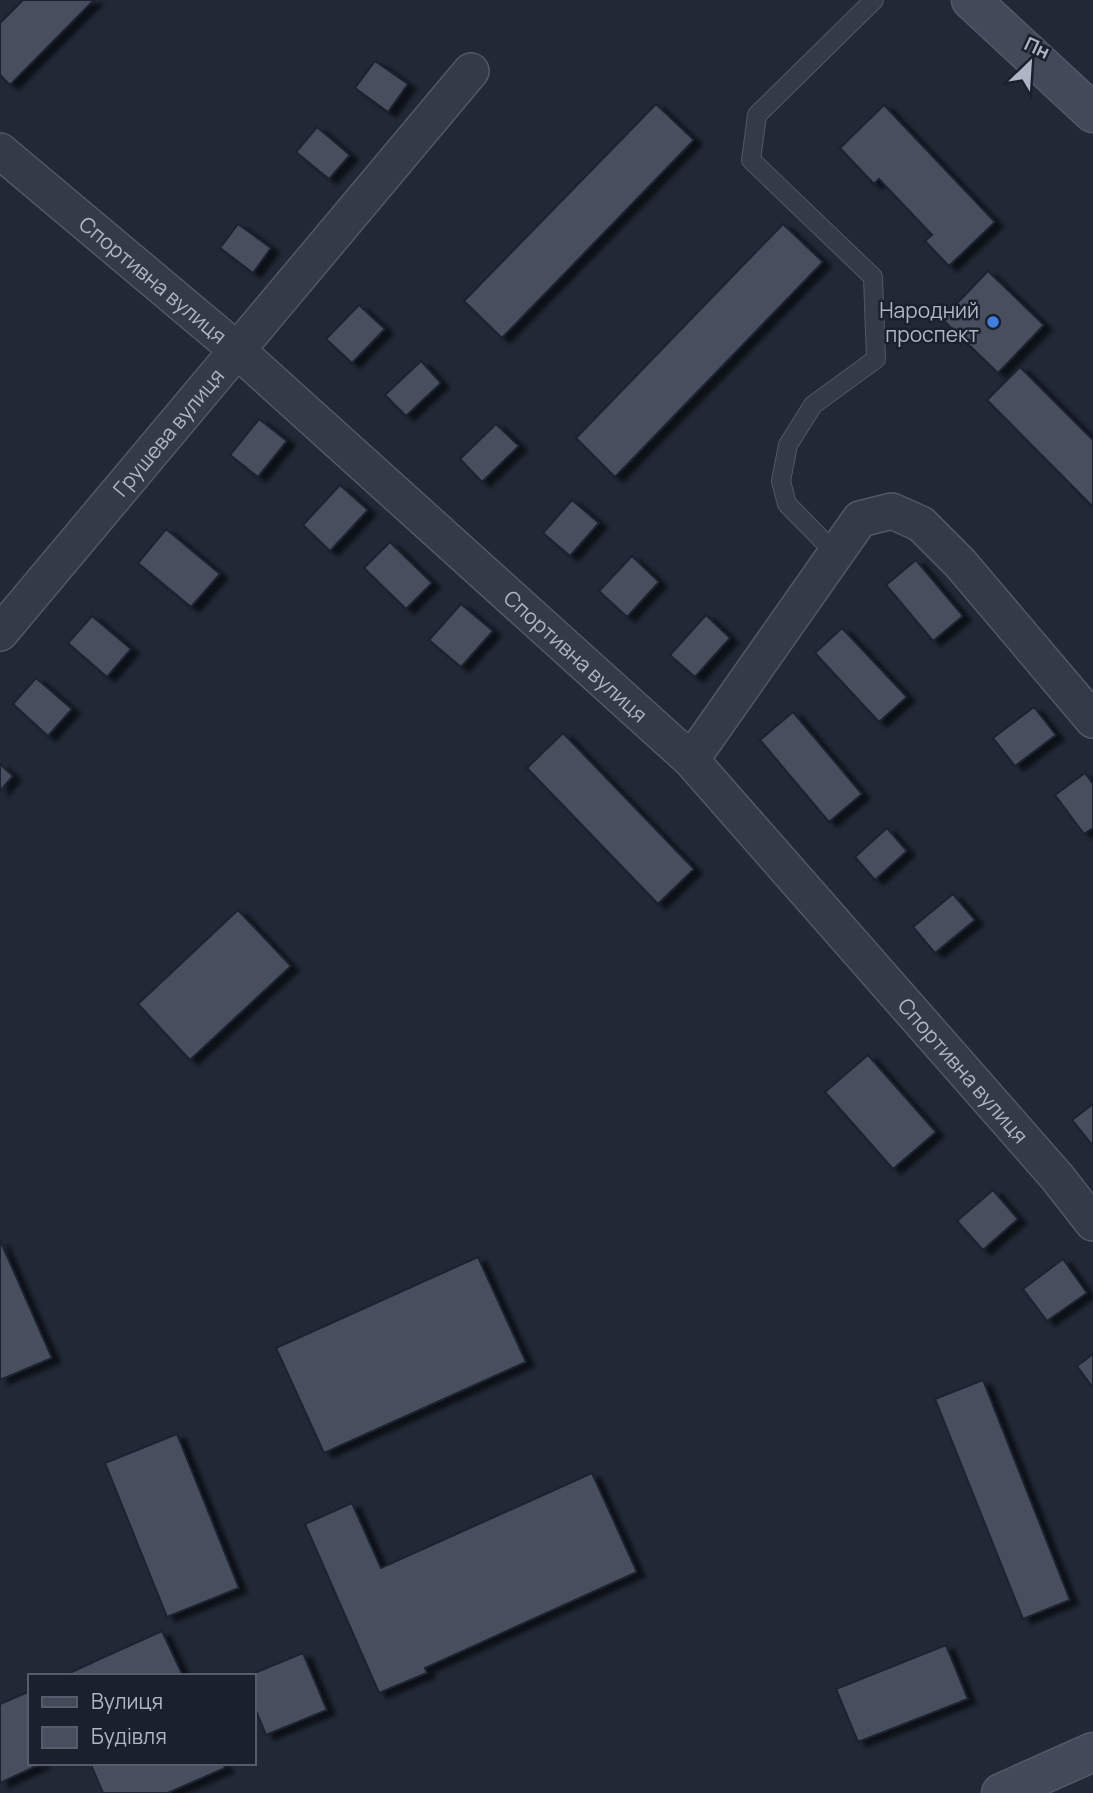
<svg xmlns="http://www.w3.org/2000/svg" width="1093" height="1793" font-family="Manrope,sans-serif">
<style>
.building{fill:#474f5f;stroke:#1c222e;stroke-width:2;filter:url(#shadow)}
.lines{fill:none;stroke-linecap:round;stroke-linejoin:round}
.lane-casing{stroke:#525865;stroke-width:20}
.street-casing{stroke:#525865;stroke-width:38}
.secondary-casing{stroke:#525865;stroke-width:41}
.lane{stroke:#343b47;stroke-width:18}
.street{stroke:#343b47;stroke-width:35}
.secondary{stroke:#424a5a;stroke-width:38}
.shop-dot{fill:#3f7fe0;stroke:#1a202c;stroke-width:2.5}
.labels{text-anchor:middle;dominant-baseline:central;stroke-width:5;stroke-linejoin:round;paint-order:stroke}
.street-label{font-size:21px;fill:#afb5c4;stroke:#1a202c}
.poi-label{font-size:21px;fill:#afb5c4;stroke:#1a202c;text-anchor:end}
</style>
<defs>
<filter id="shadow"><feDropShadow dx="8" dy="4.5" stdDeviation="2" flood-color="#0009"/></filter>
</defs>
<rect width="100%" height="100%" fill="#212937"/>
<g class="building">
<path d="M23,0H94L10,85L0,75V23Z"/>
<path d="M375,61L408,84L388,112L355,88Z"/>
<path d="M656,104L694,140L502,338L464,301Z"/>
<path d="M884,105L995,222L949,266L925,241L932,235L879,179L874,184L840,148Z"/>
<path d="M317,127L350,155L329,179L296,152Z"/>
<path d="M238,224L271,248L253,273L220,248Z"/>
<path d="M783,224L823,262L615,477L576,438Z"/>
<path d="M988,271L1044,325L998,373L942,319Z"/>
<path d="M359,305L385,329L352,363L326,339Z"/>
<path d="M421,361L441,383L406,416L385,395Z"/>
<path d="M1020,367L1093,440V507L987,400Z"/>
<path d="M259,419L287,441L258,477L230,455Z"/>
<path d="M496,424L519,446L482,482L460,459Z"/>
<path d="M340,485L368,510L330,551L303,525Z"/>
<path d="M572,500L599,523L570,556L543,533Z"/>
<path d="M166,529L220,574L191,607L138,563Z"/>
<path d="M390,542L432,583L406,609L364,568Z"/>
<path d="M632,556L659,582L627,617L599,591Z"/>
<path d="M916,560L963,616L933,641L886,585Z"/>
<path d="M461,604L493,631L461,667L429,640Z"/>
<path d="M706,615L730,638L695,677L670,655Z"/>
<path d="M92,616L131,649L107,677L68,643Z"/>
<path d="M842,628L907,697L879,722L815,653Z"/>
<path d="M36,678L72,709L48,736L13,704Z"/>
<path d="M1034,707L1056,735L1015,766L993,738Z"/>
<path d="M793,712L862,794L829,822L760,740Z"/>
<path d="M563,733L694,869L658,904L527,768Z"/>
<path d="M0,764L13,776L0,791Z"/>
<path d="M1085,773L1093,784V828L1084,834L1055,795Z"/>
<path d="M887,828L907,851L875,880L855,857Z"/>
<path d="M953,894L975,920L935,953L913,927Z"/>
<path d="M238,910L291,966L190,1060L138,1004Z"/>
<path d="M868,1055L936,1132L893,1169L825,1092Z"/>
<path d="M1093,1104V1146L1072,1120Z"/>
<path d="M993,1190L1018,1219L983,1250L957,1221Z"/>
<path d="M0,1240L52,1358L0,1380Z"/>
<path d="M478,1257L526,1362L324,1453L276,1348Z"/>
<path d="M1063,1259L1087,1293L1047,1321L1023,1289Z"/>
<path d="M1093,1354V1388L1077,1366Z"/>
<path d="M983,1380L1070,1600L1023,1619L935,1399Z"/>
<path d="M177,1434L239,1588L167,1617L105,1463Z"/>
<path d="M592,1473L637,1572L425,1668L427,1673L379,1693L305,1524L352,1503L381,1568Z"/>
<path d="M162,1631L183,1676H63L102,1658Z"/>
<path d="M946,1645L968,1699L858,1742L836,1689Z"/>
<path d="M303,1653L327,1710L266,1735L254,1706V1676H247Z"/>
<path d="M30,1691V1763H43L0,1783V1704Z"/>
<path d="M95,1763H223L225,1768L168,1793H103L91,1765Z"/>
</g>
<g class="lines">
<g class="lane-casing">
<path id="lane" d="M837,555L787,504L781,481L788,445L813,405L876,359L873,277L751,160L757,115L874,0"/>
</g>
<g class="street-casing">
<g id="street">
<path id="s1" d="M0,151L237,350L691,760L1057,1177L1093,1223"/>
<path id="s2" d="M0,633L471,71"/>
<path d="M691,760L860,519L892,511L921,524L960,563L1093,720"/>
</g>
</g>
<g class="secondary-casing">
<g id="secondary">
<path d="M971,0L1093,113"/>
<path d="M1001,1793L1093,1752"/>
</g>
</g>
<use href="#lane" class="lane"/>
<use href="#street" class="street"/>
<use href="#secondary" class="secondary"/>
</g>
<circle class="shop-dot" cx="993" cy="322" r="7"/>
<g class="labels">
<g class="street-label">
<text stroke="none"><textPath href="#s1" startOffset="200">Спортивна вулиця</textPath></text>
<text stroke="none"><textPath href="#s2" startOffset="262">Грушева вулиця</textPath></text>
<text stroke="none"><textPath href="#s1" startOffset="766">Спортивна вулиця</textPath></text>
<text stroke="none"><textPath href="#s1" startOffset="1334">Спортивна вулиця</textPath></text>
</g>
<g class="poi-label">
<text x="979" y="310">Народний<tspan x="979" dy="24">проспект</tspan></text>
</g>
</g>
<rect x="28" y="1674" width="228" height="91" fill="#1a202c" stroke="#565c69" stroke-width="2"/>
<rect x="42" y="1697" width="35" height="10" fill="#424a5a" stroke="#565c69" stroke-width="2"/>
<text x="91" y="1709" font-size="21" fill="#afb5c4">Вулиця</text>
<rect x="42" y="1727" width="35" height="21" fill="#474f5f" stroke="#565c69" stroke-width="2"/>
<text x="91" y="1744" font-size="21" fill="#afb5c4">Будівля</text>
<g transform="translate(1030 63) rotate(25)" stroke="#1a202c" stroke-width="5" paint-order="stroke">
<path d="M0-5L12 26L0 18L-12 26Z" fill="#afb5c4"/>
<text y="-10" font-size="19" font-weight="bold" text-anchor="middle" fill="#afb5c4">Пн</text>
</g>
</svg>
